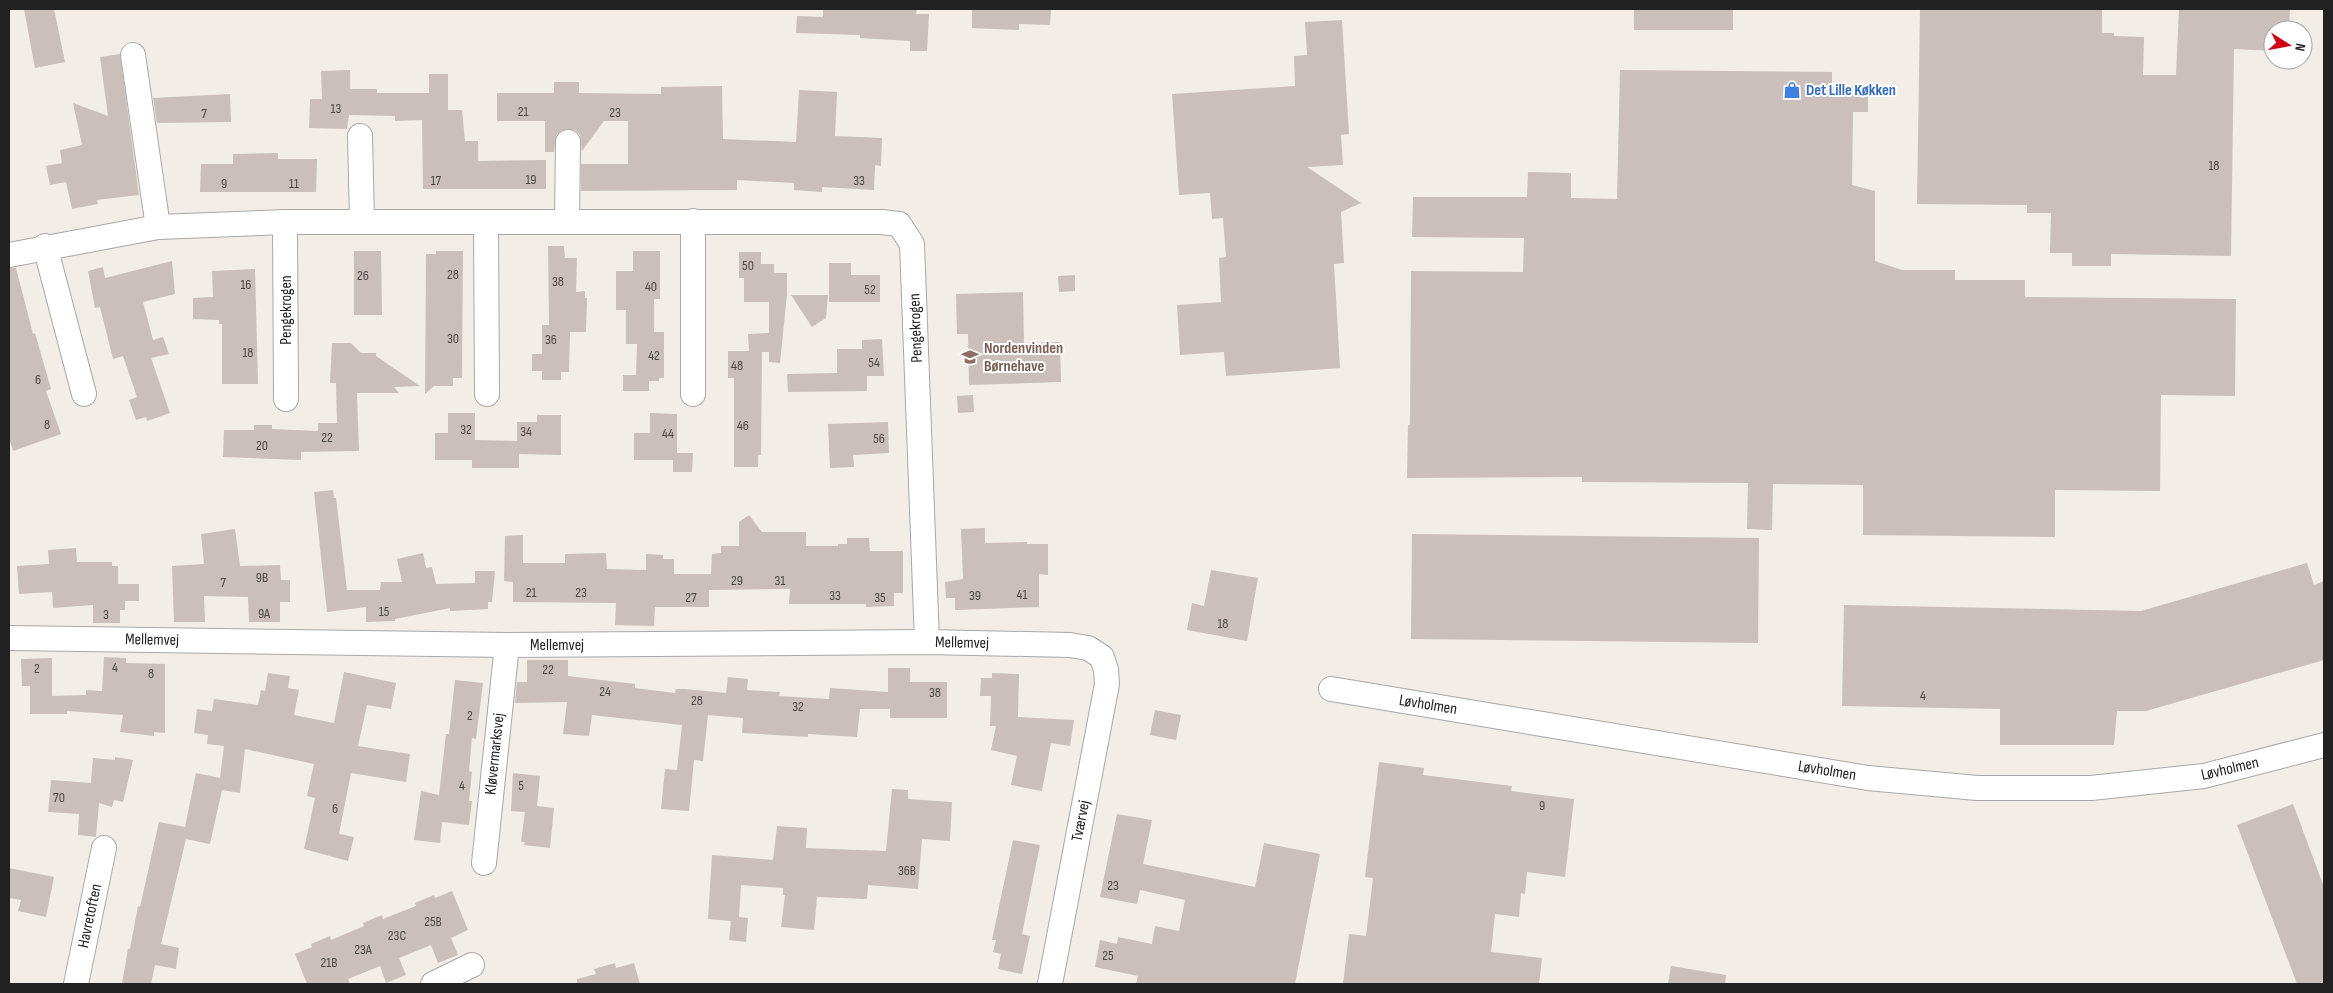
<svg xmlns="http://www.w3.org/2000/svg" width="2333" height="993" font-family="'Sofia Sans Condensed',sans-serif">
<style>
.building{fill:#cabfba}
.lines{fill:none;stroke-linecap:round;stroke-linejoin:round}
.minor-casing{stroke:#a8a8a8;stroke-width:26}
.minor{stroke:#fff;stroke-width:24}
.labels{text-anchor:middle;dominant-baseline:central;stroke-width:4;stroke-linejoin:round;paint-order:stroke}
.number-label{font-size:14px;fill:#4b4847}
.shop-label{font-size:16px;font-weight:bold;fill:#366cbe;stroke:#fff;text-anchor:start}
.street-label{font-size:16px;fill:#212121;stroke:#fff}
.education-label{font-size:16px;font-weight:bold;fill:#785e54;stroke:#fff;text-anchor:start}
</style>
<rect width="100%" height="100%" fill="#f2ede7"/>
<g class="building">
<path d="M24,9H54L65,62L35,68Z"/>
<path d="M826,9H917L916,14H929L927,51H910V41L860,38V35L796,33L797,16L823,17V10Z"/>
<path d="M972,9H1051L1050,25L1019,24V30L972,28Z"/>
<rect x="1634" y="9" width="99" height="21"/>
<path d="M1920,9H2102V33H2114V36L2144,37L2143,75H2176L2179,9H2290L2289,30H2273V51L2234,49L2231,256L2111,254V266H2072V253H2050L2051,213H2027V205L1917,204Z"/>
<path d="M1342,20L1349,134L1341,135L1343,165L1307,167L1361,203L1341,212L1344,263L1334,264L1340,368L1226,376L1224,352L1180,355L1177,305L1221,302L1219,258L1226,257L1223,218L1212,219L1210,193L1179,195L1172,94L1295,86L1294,56L1307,55L1305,22Z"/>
<path d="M120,54L139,195L97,200L98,204L72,209L66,182L50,185L46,166L62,163L60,150L82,145L73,103L108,116L100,57Z"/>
<path d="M350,70V89H377V93H429V74H448V110H462L465,141H478V161L546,160V189H423L422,120L395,121V116L349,115L347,129L309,128L310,99H322L321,71Z"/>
<path d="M1620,70L1832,72V86H1868V112H1853L1852,185L1875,191V261L1902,270H1955V280H2025V297L2236,299L2235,396L2161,395L2160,491L2055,490V537L1863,535V485L1773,484L1772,530L1747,529L1748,483L1582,482V477L1407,478L1408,425H1410L1411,271L1523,272L1524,238L1412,237L1413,197H1527L1528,172L1571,173V198L1617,199Z"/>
<path d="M554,82H579V93L661,94V87L722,86L723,139L796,142L799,90L837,92L835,136L882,138L881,166L875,165L874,190L822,187V192L794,190V183L737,180V190L581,191V164H628V121H604L582,151L580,135L575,130H562L556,135L554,152H545V121H497V93H554Z"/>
<path d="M230,94L231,122L157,123L153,98Z"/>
<path d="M278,153V159H317L316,192H200L201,164H233V154Z"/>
<path d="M548,246H564L565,258H577L576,292L585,291V298H587L586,332H570L569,372H561V380H542V371H532V354H542V325H549Z"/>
<path d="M354,251H381L382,315H354Z"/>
<path d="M436,251H463L462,378H453V386H434L425,394L426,254H436Z"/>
<path d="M633,251H660V299H654V332H664V378H659V381H649V391H623V375H636L637,344H626V310H616V271H633Z"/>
<path d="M739,252H761V264H774V273H787V294L780,363L769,362V352H762L761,455H758V467H734V378H728V351H749L748,334L769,333V302H744V278H739Z"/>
<path d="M172,261L175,294L143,302L153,340L163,337L169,354L151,358L170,413L147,421L146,417L136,420L129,400L137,397L123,356L113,359L100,307L95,308L88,271L103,267L105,278Z"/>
<path d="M829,263H851V275H880V302H829Z"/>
<path d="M9,268H16L33,334L35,333L51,389L46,391L61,434L13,451L9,438Z"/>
<path d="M255,269L258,384H222V324H219V320L193,319V298L213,297L212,271Z"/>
<path d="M1075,275V291L1059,292L1058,276Z"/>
<path d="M1023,292L1024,343L1060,342L1061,382L969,385L968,334H957L956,294Z"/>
<path d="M791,295H828L826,318L812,327Z"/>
<path d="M882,339L884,376H867V391L788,392L787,374L837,373V349H862V340Z"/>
<path d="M332,343H351L361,353H376V356L420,386L394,387L399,393H357L359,451L301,452V460L223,457L224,430H254V425H272V429L318,431V423H337L336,383H330Z"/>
<path d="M973,395L974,412L958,413L957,396Z"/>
<path d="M448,413H475V440L517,441V422H537V415H561V455L519,454V468H472V460H435V433H448Z"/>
<path d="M650,413L677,414V453H693L692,472H673V460H634V433H650Z"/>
<path d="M888,422L889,453L853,455L854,467L830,468L828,424Z"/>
<path d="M333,490L334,498H336L347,590H380L381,582H402L397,559L423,553L426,568L432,567L436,584L475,583V571H495L492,602H488V609L450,611V608L395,619V621L366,622V607L327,612L314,492Z"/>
<path d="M749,515L762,532H806V546H838V544H847V538H869L870,551H903V593H894V606L866,607V604H789L790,589L709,590V607H655L654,626L615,625L616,603L513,602V582L504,581L505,536L523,535V563H565V554L606,553L607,569L646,570V554L663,555V559H674V574H711L712,554L721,553V546H739V522Z"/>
<path d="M985,528V543L1027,542V544H1048V575L1039,574V607L955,610V598H946L945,582L963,579L961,529Z"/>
<path d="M235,529L240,566L280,565L281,580H290V602H280V622H249L248,597L204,596L205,622H174L172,566L204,564L201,534Z"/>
<path d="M1412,534L1759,538L1758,643L1411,639Z"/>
<path d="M76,548L77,562H112V566H118V584H139V601H125V610H120V623H93V605L53,608L52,592L19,594L17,566L49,564L48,550Z"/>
<path d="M2307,563L2314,585L2324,581V660L2146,711H2117L2114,745H2000V709L1842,706L1844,605L2141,611Z"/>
<path d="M1211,570L1258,578L1247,641L1187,630L1192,603L1204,606Z"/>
<path d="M104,657L126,658V663L165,664V733L154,732V736L120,732L123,715L67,711V714H30V686H22L21,659L52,658V696L86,695V690L102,691Z"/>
<path d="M527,660H568V676L635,684V688L675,693L676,689H685L726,693L728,677L748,679L747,690L780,692L779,696L829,699L830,688L888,692V668H910V682H947V718H890V709H860L857,737L808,734V737L742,733L743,718L708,715L703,761L694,760L689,811L661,809L665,769L677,770L682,725L592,715L589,736L563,734L567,702L515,703L517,682H527Z"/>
<path d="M344,672L396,683L391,709L367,705L358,746L410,754L406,782L351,773L339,834L354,837L348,861L304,849L315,798L307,796L314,764L245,749L240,793L222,790L210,844L186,839L161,944L179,948L176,969L155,965L151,984H122L128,949H130L138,906L140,907L159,822L185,827L196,773L220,778L224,746L207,744L208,735L194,733L197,709L212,711L214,699L258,705L261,690L265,691L268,673L290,676L288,688L299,690L294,715L334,723Z"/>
<path d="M992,673L1019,674L1018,717L1074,720L1070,746L1051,743L1042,791L1011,785L1017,756L991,750L996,726H990L991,696H980L981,678H992Z"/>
<path d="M455,680L483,683L476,739L472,738L469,771L472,772L469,801H472L469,825L442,822L440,843L414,840L421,791L439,795L446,734H449Z"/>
<path d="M1155,710L1181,715L1176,740L1150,735Z"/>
<path d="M115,757L133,760L123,802L114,800L112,807L99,803L96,837L78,835L79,814L48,812L51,780L91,783L93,758L115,760Z"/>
<path d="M1379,762L1424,768L1423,775L1512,786L1511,791L1574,799L1565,877L1527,872L1525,894L1521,893L1519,917L1495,914L1491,952L1542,958L1539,984H1343L1349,934L1366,936L1373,878L1365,877Z"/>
<path d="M513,773L540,776L537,806L554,808L550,848L524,845L525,842H521L525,812L511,811Z"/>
<path d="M892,789L908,790V799L952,802L950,841L922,839L918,889L868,885L867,899L817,897L814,930L781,927L785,895H783V888L741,885L739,917L748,918L746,942L729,940L731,921L708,919L712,855L773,860L777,826L807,828L806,848L886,851Z"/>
<path d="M2293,804L2324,887V984H2297L2237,825Z"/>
<path d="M1117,814L1152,820L1143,864L1255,887L1264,843L1320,854L1295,984H1136L1138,976L1095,967L1100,940L1117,944L1118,937L1152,944L1155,926L1179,931L1185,900L1140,890L1137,904L1100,897Z"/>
<path d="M1013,840L1040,845L1022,934L1030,936L1022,974L998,969L1001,954L993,952L996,940H992Z"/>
<path d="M9,868L54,877L46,917L18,911L21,900L9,898Z"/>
<path d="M452,891L468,930L451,938L458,955L438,963L431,945L399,958L406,975L386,983L380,966L348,979L350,984H307L295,954L312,947L311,944L330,936L331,940L364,926L363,923L382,915L383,919L416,906L415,903L434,895L435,898Z"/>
<path d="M615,963L616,968L634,963L640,984H577V979L596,974L594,969Z"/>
<path d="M1671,966L1726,975L1725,984H1668Z"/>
</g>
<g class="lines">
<g class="minor-casing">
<g id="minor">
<path d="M133,55L158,227"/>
<path d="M360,136L362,221"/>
<path d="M693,221V394"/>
<path d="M285,222L286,399"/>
<path d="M567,222L568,142"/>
<path d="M486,223L487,394"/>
<path d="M45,246L84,394"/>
<path d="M9,255L158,227L285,222H881L899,224L912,244L927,642"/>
<path d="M9,638L507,645L927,642L1070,645L1088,648L1102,657L1106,670L1107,684L1050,984"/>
<path d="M1331,689L1868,778L1977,788H2091L2204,776L2324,745"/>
<path d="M484,863L507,645"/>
<path d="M76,984L104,848"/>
<path d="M433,984L472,965"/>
</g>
</g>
<use href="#minor" class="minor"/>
</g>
<defs>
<g id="shop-bare" transform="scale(1.35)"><path d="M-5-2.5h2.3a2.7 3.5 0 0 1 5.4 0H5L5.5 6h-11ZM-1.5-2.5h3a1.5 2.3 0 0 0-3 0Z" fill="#3f7fe0" stroke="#fff" stroke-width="2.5" paint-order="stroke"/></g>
<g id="school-bare" transform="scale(1.35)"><path d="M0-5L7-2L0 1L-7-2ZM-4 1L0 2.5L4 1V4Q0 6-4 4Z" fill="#8d6e63" stroke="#fff" stroke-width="2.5" paint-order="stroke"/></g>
</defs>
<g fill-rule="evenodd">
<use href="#shop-bare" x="1792" y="90"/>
<use href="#school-bare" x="970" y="357"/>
</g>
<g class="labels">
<g class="number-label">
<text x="336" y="108">13</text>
<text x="523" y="111">21</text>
<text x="615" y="112">23</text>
<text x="204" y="113">7</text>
<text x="2214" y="165">18</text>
<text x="531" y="179">19</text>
<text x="436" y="180">17</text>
<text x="859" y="180">33</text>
<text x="224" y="183">9</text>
<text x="294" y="183">11</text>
<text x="748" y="265">50</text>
<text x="453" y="274">28</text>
<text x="363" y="275">26</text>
<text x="558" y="281">38</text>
<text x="246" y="284">16</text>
<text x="651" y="286">40</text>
<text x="870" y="289">52</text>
<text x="453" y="338">30</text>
<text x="551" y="339">36</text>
<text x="248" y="352">18</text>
<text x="654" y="355">42</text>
<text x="874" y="362">54</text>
<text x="737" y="365">48</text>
<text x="38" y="379">6</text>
<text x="47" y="424">8</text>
<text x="743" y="425">46</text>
<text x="466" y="429">32</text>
<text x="526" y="431">34</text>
<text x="668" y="433">44</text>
<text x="327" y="437">22</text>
<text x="879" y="438">56</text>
<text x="262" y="445">20</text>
<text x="262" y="577">9B</text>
<text x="737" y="580">29</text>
<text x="780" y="580">31</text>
<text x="223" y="582">7</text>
<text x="531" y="592">21</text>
<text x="581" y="592">23</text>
<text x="1022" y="594">41</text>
<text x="835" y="595">33</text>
<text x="975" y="595">39</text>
<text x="691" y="597">27</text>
<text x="880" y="597">35</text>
<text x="384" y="611">15</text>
<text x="264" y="613">9A</text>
<text x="106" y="614">3</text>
<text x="1223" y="623">18</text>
<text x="115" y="667">4</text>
<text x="37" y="668">2</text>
<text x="548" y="669">22</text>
<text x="151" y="673">8</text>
<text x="605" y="691">24</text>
<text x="935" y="692">38</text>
<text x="1923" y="695">4</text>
<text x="697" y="700">28</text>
<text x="798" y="706">32</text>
<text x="470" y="715">2</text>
<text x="462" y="785">4</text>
<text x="521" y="785">5</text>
<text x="59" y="797">70</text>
<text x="1542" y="805">9</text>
<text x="335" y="808">6</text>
<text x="907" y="870">36B</text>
<text x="1113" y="885">23</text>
<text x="433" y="921">25B</text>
<text x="397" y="935">23C</text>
<text x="363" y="949">23A</text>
<text x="1108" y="955">25</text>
<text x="329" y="962">21B</text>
</g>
<g class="shop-label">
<text x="1806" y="90">Det Lille Køkken</text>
</g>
<g class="street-label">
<text transform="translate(286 310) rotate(-90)">Pengekrogen</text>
<text transform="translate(916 328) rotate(-92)">Pengekrogen</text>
<text transform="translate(152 640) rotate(1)">Mellemvej</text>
<text transform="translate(962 643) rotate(1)">Mellemvej</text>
<text x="557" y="645">Mellemvej</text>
<text transform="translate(1428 705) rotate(9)">Løvholmen</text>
<text transform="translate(495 754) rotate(-84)">Kløvermarksvej</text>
<text transform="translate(2230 769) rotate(-13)">Løvholmen</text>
<text transform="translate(1827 771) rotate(9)">Løvholmen</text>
<text transform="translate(1081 821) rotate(-79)">Tværvej</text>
<text transform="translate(90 916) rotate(-78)">Havretoften</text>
</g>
<g class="education-label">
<text x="984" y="348">Nordenvinden<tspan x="984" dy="18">Børnehave</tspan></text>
</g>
</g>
<rect width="2333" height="993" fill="none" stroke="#212121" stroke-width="20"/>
<g transform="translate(2288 45) rotate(101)"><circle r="24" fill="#ffffff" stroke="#a6a6a6"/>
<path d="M0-4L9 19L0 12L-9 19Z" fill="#d20014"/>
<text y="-8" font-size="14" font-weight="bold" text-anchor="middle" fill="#212121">N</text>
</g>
</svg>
